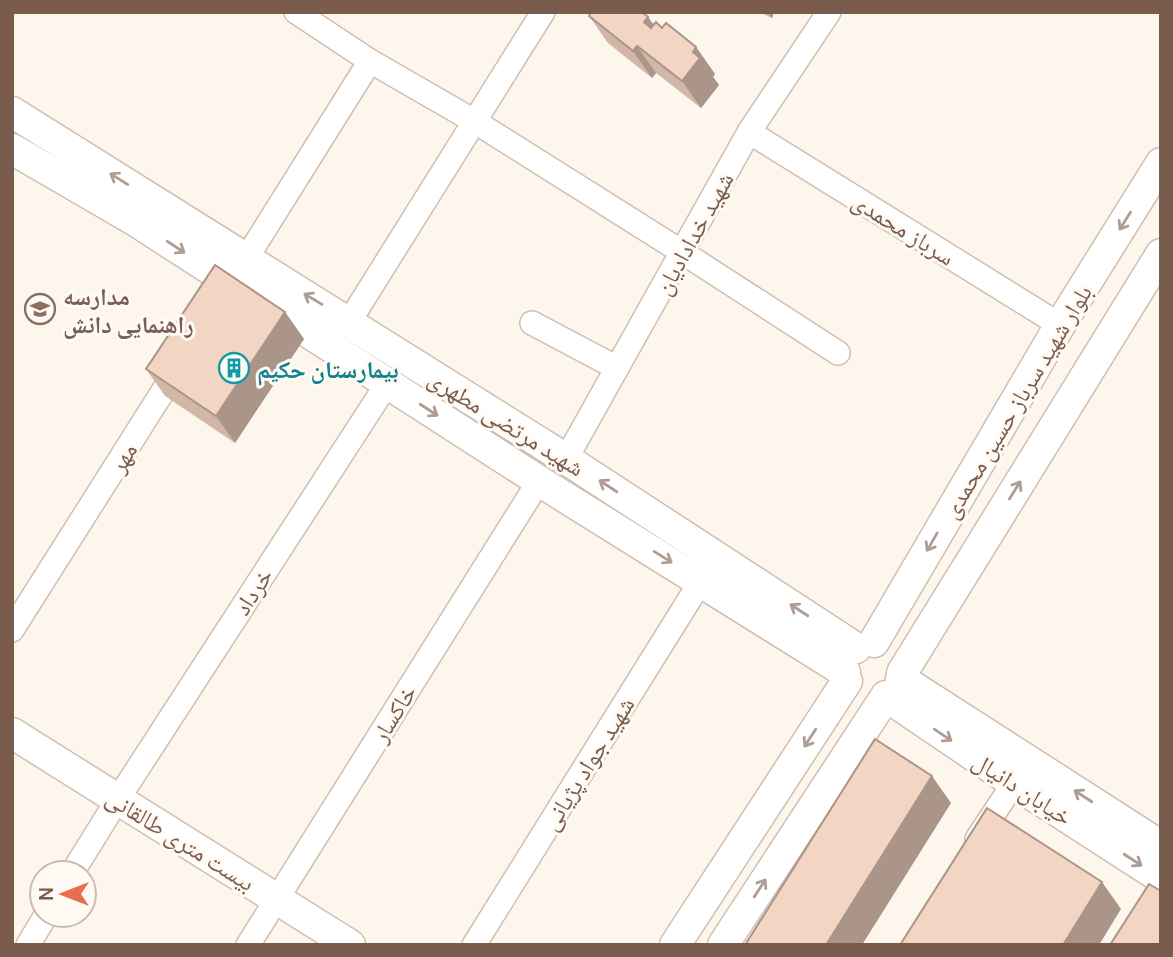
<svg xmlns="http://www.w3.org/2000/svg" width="1173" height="957" font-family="Manrope,'Noto Naskh Arabic',sans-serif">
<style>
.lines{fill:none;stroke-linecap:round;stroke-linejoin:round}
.minor-casing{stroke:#d1beb0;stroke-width:26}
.tertiary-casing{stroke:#d1beb0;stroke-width:33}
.minor{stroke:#fff;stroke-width:23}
.tertiary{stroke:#fff;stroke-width:30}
.wall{fill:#d1b7a8}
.shaded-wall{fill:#aa9588}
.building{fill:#f3d5c3;stroke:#aa9588;stroke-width:2}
.oneway{stroke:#af9d94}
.labels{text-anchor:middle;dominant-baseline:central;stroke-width:6;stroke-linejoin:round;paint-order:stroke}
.street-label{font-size:24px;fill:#7a5c4d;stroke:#fffaf3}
.education-label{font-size:24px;font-weight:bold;fill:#785e54;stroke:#fffaf3;text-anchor:start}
.culture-label{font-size:24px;font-weight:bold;fill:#0d838f;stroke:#fffaf3;text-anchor:start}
</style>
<rect width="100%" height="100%" fill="#fdf6ec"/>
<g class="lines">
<g class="minor-casing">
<g id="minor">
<path d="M296,12L370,61L474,121L682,252L838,353"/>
<path d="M749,132L1060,325"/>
<path d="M246,259L370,61"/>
<path d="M349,322L543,12"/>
<path d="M532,323L617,368"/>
<path d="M566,459L749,132L829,12"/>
<path d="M12,630L179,366"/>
<path d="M977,839L1014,783"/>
<path d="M72,873L118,799L387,384"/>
<path d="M28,945L46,915"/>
<path d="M248,945L539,481"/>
<path d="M474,945L701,581"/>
</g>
</g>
<g class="tertiary-casing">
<g id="tertiary">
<path d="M12,112L566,459L856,648"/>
<path d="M12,149L134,220L539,481L845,672"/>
<path d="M874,642L1060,325L1161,163"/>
<path d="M902,673L1161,254"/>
<path d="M901,679L1161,846"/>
<path d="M12,733L350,945"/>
<path d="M675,945L847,681"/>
<path d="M723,945L886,696L1014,783L1161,878"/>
</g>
</g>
<use href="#minor" class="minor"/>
<use href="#tertiary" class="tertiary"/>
</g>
<g class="wall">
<path d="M759,12H774L772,18Z"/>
<path d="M589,16L648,17L654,25L662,28L696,47L715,74L713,77L719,85L701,108L656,73L652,78L608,43Z"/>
<path d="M285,312L304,339L235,443L165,396L146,369Z"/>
</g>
<g class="shaded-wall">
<path d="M767,12H774L772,18Z"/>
<path d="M648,17L667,44L644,22Z"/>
<path d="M637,46L656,73L652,78L633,51Z"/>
<path d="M696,47L715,74L713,77L719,85L701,108L682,81L693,52Z"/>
<path d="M285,312L304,339L235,443L216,416Z"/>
<path d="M932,776L951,803L862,945H826Z"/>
<path d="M1102,882L1121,909L1099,945H1063Z"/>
</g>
<g class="building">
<path d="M591,12H642L648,17L644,22L651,28L656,22L662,28L666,23L696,47L693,52L700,58L682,81L637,46L633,51L589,16Z"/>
<path d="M215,265L285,312L216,416L146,369Z"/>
<path d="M875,739L932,776L826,945H745Z"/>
<path d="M987,808L1102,882L1063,945H900Z"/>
<path d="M1149,884L1161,891V945H1110Z"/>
</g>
<defs><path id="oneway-shaft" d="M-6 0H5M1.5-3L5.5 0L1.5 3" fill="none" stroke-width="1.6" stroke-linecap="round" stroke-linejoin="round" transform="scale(1.75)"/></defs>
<g class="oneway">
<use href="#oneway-shaft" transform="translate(119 179) rotate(-148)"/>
<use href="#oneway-shaft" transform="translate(1125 221) rotate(122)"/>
<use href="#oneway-shaft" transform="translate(176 247) rotate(33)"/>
<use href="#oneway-shaft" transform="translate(313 299) rotate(-149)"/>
<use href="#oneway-shaft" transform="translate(429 410) rotate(33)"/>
<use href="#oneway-shaft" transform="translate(608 486) rotate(-147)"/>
<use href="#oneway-shaft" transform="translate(1015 490) rotate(-58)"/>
<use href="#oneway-shaft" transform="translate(932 542) rotate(120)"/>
<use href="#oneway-shaft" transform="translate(663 557) rotate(32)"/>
<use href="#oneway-shaft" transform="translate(799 610) rotate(-147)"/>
<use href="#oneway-shaft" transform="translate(943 735) rotate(34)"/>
<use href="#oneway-shaft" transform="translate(810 738) rotate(123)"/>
<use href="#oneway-shaft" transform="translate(1083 796) rotate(-147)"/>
<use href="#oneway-shaft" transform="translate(1133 860) rotate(33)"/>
<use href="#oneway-shaft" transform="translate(760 888) rotate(-57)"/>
</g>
<defs>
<g id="school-ring" transform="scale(1.575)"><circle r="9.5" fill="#fffaf3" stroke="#8d6e63" stroke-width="1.5"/><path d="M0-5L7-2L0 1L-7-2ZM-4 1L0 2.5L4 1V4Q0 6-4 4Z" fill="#8d6e63"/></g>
<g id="building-ring" transform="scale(1.575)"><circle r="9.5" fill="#fffaf3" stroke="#0f9aa8" stroke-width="1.5"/><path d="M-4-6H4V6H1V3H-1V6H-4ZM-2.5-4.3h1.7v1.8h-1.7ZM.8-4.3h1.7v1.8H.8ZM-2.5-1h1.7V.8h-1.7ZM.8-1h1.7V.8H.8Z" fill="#0f9aa8"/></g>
</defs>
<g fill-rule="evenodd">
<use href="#school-ring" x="40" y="309"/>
<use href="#building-ring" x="234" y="368"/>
</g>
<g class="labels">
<g class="street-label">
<text transform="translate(904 228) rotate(32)">سرباز محمدی</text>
<text transform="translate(693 233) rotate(-61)">شهید خدادادیان</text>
<text transform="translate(1016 401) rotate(-59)">بلوار شهید سرباز حسین محمدی</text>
<text transform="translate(507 422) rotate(32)">شهید مرتضی مطهری</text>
<text transform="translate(122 457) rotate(-58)">مهر</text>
<text transform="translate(252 591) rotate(-57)">خرداد</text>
<text transform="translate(393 713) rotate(-58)">خاکسار</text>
<text transform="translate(587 763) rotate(-58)">شهید جواد پژیانی</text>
<text transform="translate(1023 788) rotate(33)">خیابان دانیال</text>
<text transform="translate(181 839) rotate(32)">بیست متری طالقانی</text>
</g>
<g class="education-label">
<text x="63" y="295">مدارسه<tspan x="63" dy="28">راهنمایی دانش</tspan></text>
</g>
<g class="culture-label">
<text x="257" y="368">بیمارستان حکیم</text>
</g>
</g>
<rect width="1173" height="957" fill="none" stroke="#7a5c4d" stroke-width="28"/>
<g transform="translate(63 894) rotate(270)"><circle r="33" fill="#fffaf3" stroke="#cabbb1" stroke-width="2"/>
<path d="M0-5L12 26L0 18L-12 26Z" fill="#e76f51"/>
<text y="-10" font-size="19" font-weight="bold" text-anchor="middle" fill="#7a5c4d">N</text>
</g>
</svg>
